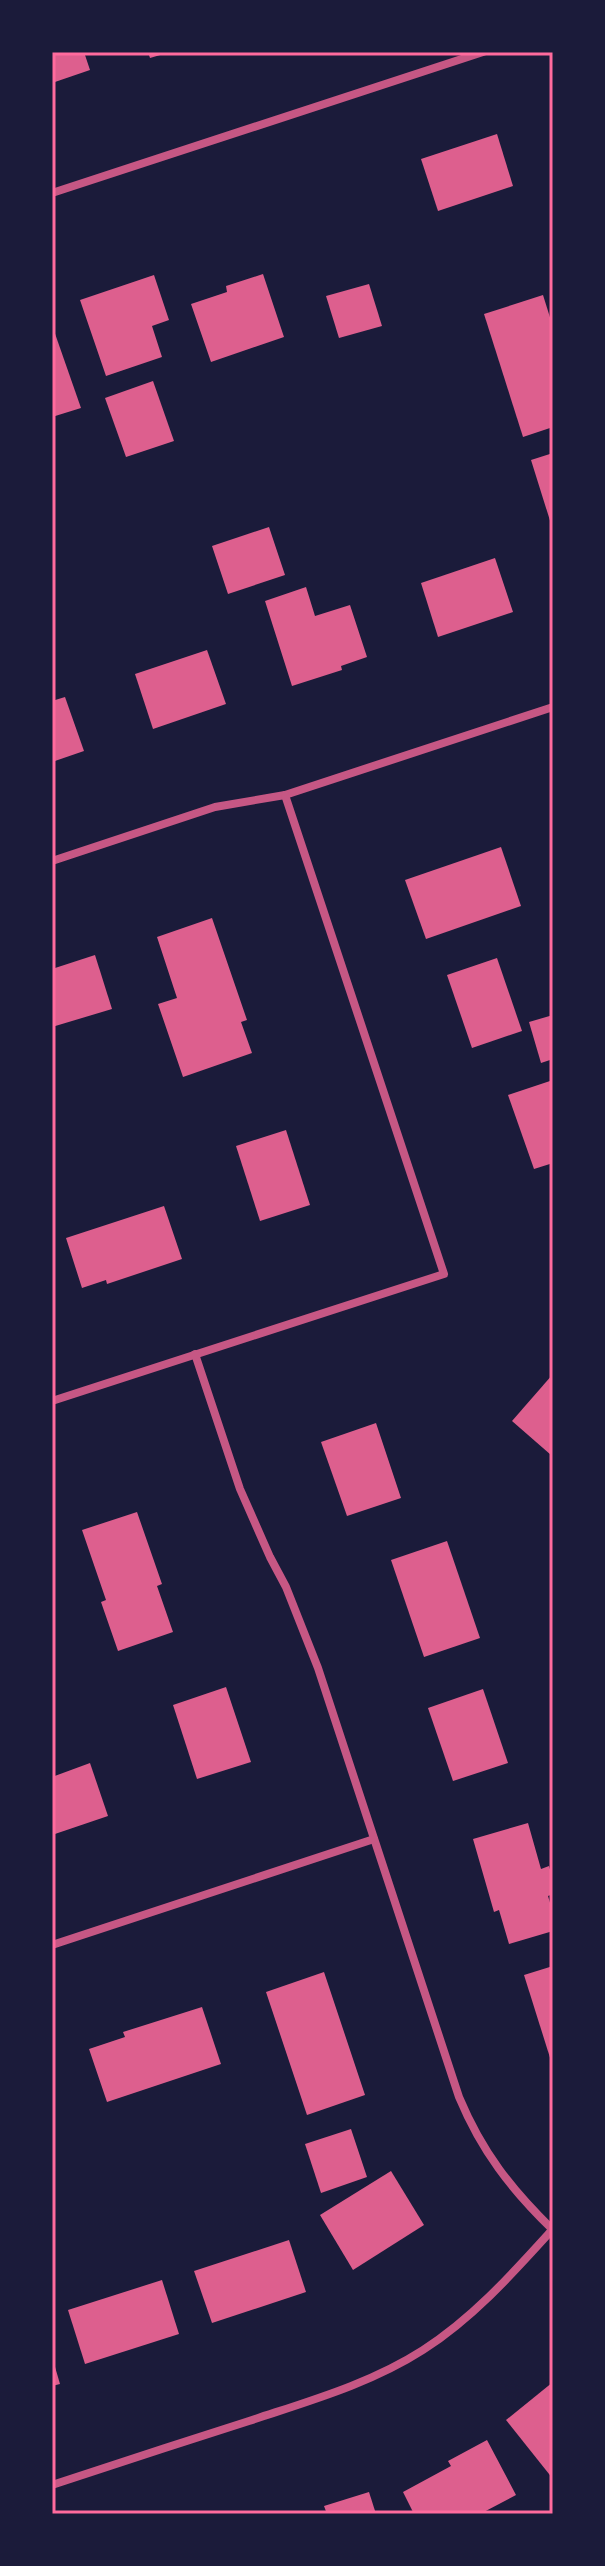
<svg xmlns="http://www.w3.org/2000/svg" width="605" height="2566" font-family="'Asap Condensed',sans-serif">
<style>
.building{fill:#dd5f8e}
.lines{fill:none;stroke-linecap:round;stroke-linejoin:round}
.minor{stroke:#c65784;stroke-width:8}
.neatline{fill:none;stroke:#ff6b9d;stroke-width:3}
</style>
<rect width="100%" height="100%" fill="#1b1b3a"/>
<g class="building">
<path d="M52,52H84L90,70L52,83Z"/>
<path d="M148,52H167V53L150,58Z"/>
<path d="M497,134L513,186L438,211L421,159Z"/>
<path d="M263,274L284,337L211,362L191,304L227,292L226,286Z"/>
<path d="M154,275L169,320L152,326L162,357L106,376L80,300Z"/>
<path d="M369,284L382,326L339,338L326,296Z"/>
<path d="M543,295L553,327V427L523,437L484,314Z"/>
<path d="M52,325L81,408L52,417Z"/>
<path d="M153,381L174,441L126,457L105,398Z"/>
<path d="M553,453V527H552L531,460Z"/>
<path d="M269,527L285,575L228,594L212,546Z"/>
<path d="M495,558L513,612L438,637L421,583Z"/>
<path d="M306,587L315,616L350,605L367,657L341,666L342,670L292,686L265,601Z"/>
<path d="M207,650L226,704L153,729L135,674Z"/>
<path d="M65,697L84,751L52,762V701Z"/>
<path d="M501,847L521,906L426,939L405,880Z"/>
<path d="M212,918L247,1020L241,1022L252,1053L183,1077L158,1004L177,998L157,937Z"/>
<path d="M95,955L112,1009L52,1027V969Z"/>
<path d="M497,958L522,1031L472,1048L447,975Z"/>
<path d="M553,1015V1059L541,1063L529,1022Z"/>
<path d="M553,1080V1163L534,1169L508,1095Z"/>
<path d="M286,1130L310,1205L260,1221L236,1146Z"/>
<path d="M164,1206L182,1259L107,1284L106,1280L82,1288L66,1238Z"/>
<path d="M553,1374V1453L551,1455L512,1421Z"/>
<path d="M376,1423L401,1498L347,1516L321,1442Z"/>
<path d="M137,1512L162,1584L157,1586L173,1632L118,1651L101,1602L106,1600L82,1530Z"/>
<path d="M447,1541L480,1638L424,1657L391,1560Z"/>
<path d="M226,1687L251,1762L197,1779L173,1705Z"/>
<path d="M483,1689L508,1763L453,1781L428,1708Z"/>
<path d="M90,1763L108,1816L52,1835V1777Z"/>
<path d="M528,1823L541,1869L549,1866L553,1880V1894L548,1896L553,1913V1931L509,1944L499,1910L494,1912L473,1839Z"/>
<path d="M553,1966V2064H552L524,1975Z"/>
<path d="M324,1972L365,2095L307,2115L266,1992Z"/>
<path d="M202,2007L221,2064L107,2102L89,2049L125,2037L123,2032Z"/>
<path d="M351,2129L367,2177L321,2193L305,2144Z"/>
<path d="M391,2171L424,2225L353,2270L320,2215Z"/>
<path d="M289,2240L306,2292L212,2323L194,2271Z"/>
<path d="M162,2280L179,2334L85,2364L68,2310Z"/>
<path d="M53,2360L60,2384L52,2386V2361Z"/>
<path d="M553,2382V2479L506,2420Z"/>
<path d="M487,2440L516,2495L480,2514H414L403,2492L451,2466L448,2461Z"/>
<path d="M369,2492L376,2514H327L324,2506Z"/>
</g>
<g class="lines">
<g class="minor">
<path d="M52,193L483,52"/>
<path d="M52,861L215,807L285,795L553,707"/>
<path d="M195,1354L240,1489L270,1557L286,1587L318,1668L459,2097C482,2152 511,2189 553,2230"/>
<path d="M52,1401L444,1274L285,795"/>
<path d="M52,1945L374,1839"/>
<path d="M52,2485C118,2463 183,2442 249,2421C309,2401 370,2384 423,2350C473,2318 513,2273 552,2230"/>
</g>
</g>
<rect width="605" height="2566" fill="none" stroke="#1b1b3a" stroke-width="108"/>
<rect x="54" y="54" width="497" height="2458" class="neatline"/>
</svg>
